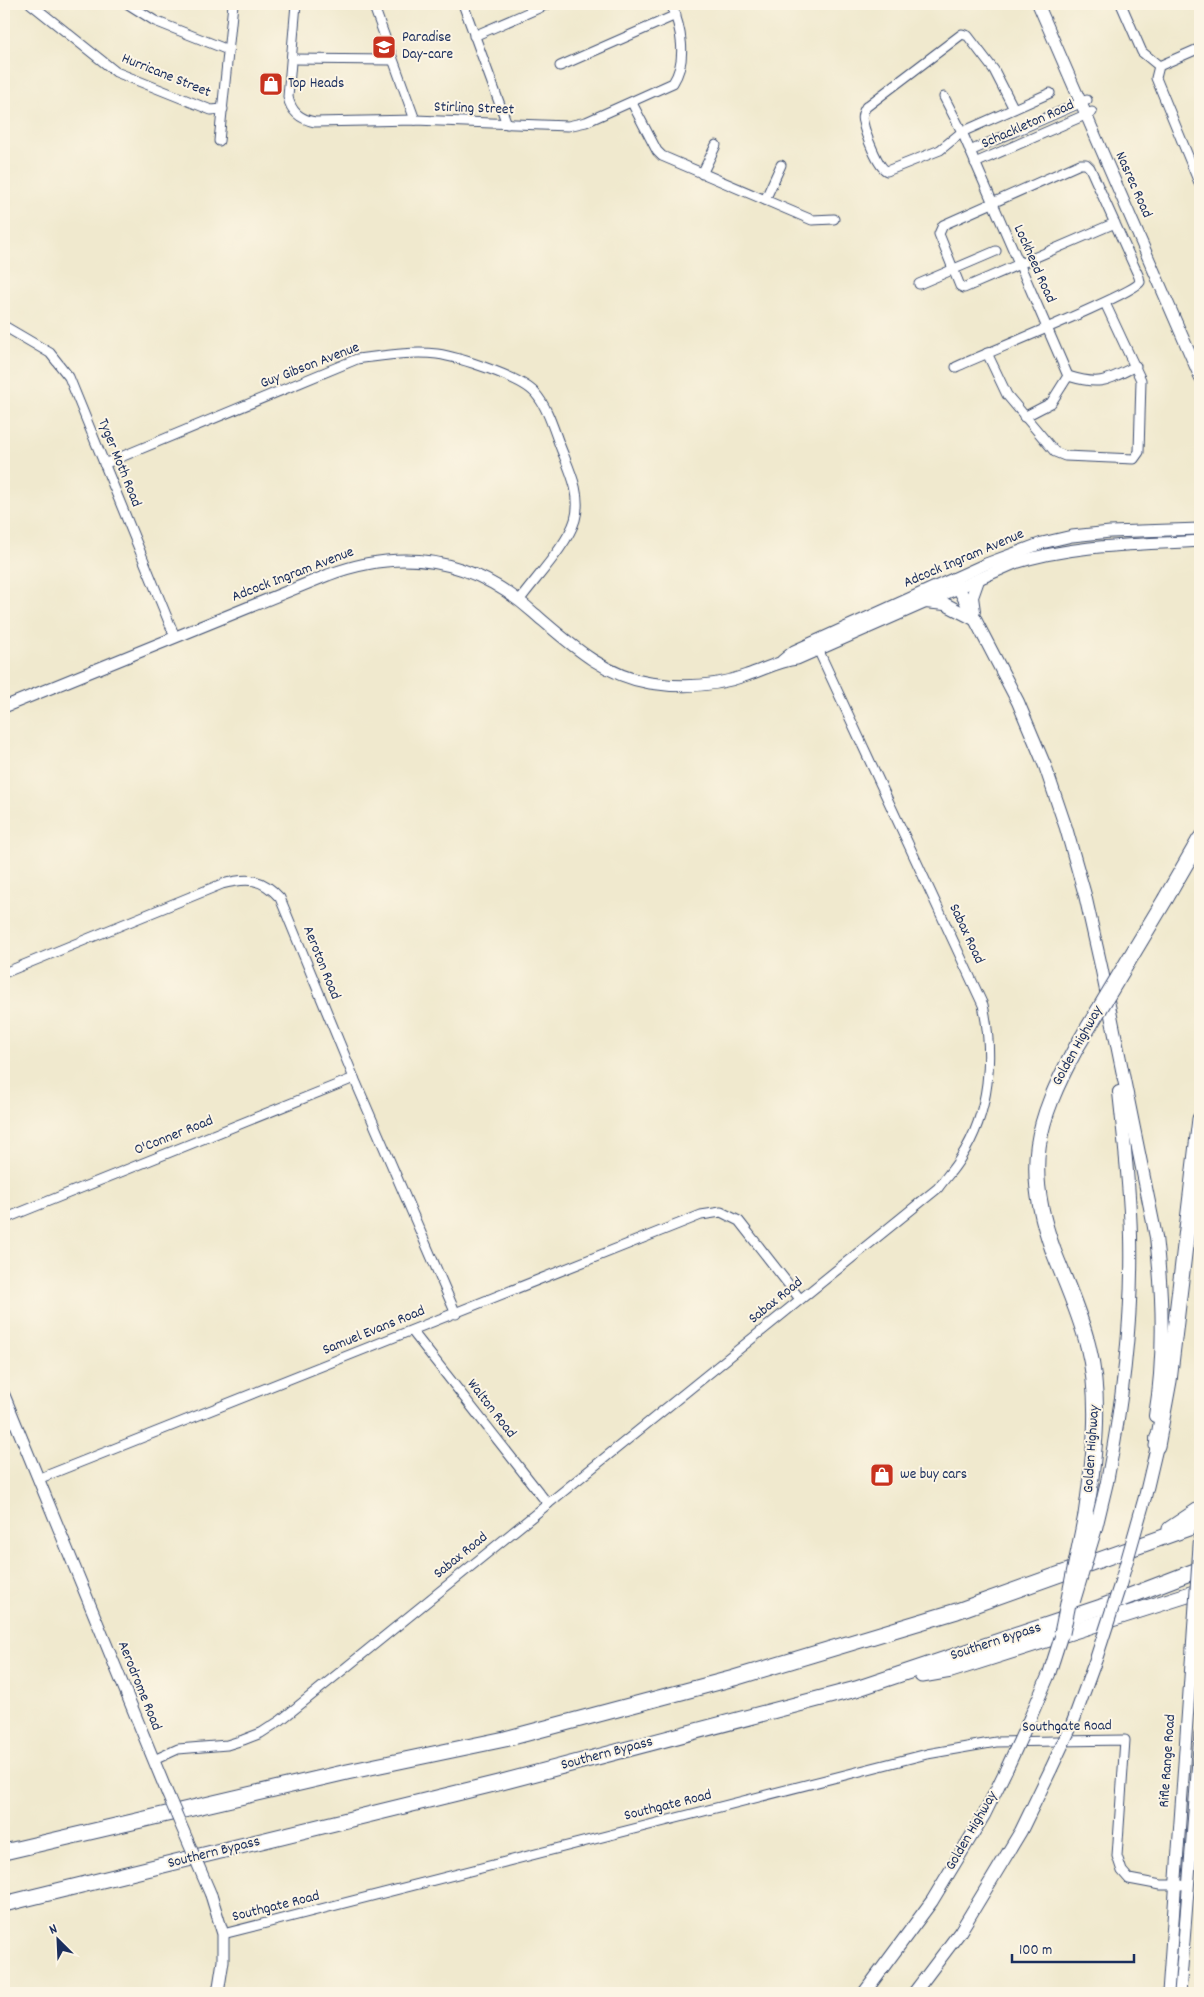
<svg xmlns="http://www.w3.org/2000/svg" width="1204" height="1997" font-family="Dekko,sans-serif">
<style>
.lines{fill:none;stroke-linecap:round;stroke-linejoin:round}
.street-casing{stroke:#3b4b6f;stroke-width:11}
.secondary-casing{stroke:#3b4b6f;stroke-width:13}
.primary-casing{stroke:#3b4b6f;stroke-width:14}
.highway-casing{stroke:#3b4b6f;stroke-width:17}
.street{stroke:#fff;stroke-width:9}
.secondary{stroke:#fff;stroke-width:11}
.primary{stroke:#fff;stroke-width:12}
.highway{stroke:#fff;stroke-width:15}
.secondary-bridge-casing{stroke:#3b4b6f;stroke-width:13;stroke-linecap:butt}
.primary-bridge-casing{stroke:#3b4b6f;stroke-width:14;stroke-linecap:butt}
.highway-bridge-casing{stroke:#3b4b6f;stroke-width:17;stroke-linecap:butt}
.secondary-bridge{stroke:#fff;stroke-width:11}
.primary-bridge{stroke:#fff;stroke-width:12}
.highway-bridge{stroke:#fff;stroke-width:15}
.labels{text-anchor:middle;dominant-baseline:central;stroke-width:4;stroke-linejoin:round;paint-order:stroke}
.poi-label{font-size:15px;fill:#1b2f5e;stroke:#fcf5e5;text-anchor:start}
.street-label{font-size:15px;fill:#1b2f5e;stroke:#fcf5e5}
</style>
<rect width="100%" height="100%" fill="#fcf5e5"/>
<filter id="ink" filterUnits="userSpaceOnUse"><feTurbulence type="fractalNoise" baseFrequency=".02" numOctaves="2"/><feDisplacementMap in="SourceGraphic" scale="10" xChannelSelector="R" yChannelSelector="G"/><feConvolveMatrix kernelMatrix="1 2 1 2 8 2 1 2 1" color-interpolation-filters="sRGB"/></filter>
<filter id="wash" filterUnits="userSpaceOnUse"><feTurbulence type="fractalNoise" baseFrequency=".0096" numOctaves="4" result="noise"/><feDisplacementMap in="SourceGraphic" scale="20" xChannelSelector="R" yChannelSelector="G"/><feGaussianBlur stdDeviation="1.12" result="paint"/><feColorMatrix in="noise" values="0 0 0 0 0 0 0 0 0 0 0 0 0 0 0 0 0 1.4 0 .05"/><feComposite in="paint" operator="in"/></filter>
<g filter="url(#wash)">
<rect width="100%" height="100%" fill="#f0e9ce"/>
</g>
<g filter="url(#ink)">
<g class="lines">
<g class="street-casing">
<g id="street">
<path d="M31,4L116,72L211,110L223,109"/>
<path d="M128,4L155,21L228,50"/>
<path d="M296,4L288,97C291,112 300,119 315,122L415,120L568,126L586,122L673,83C688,60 681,27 671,4"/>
<path d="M373,4L415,120"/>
<path d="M463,4L507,124"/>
<path d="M1121,4L1142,52L1159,66"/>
<path d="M474,36L548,4"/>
<path d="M1200,48L1159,66L1156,78L1200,185"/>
<path d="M292,59L392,60"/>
<path d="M560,66L676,15"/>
<path d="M944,97L962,132L1068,376"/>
<path d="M632,103L657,151L662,156L812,220L834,219"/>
<path d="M1014,109L994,70L968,36L962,34L866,107C863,112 861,117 863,122C865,133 878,168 887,171L940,150L962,132L1050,93"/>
<path d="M219,141L233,4"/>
<path d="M970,151L1087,100"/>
<path d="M975,163L1092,112"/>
<path d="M702,174L716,145"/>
<path d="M765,200L781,165"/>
<path d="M919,284L996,251"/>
<path d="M4,326L50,353L69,377L175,637"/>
<path d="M987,353L1007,395L1055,452L1065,456L1134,459L1139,452L1141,380L1105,303"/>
<path d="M956,367C981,355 1134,294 1140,282L1139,277L1090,168L1086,164H1080L943,225L939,234L960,286L964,288L1115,223"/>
<path d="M1068,376C1101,386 1106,381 1136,366"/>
<path d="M1024,417L1051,403L1068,376"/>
<path d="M104,464L357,359C383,356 410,351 437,354C458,357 521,377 535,393C549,409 554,432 562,451C571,473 582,496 575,520C568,544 534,580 519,601"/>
<path d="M4,973L222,884C248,877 262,878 280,898L354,1078L456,1314"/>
<path d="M4,1219L354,1078"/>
<path d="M412,1331L548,1504"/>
<path d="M38,1479L701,1215L721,1212L739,1221L800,1299"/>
<path d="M154,1760L178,1749L227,1745L243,1740L261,1733L281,1720L938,1188C946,1177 955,1168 961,1157C990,1113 994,1055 983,1005L816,645"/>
<path d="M223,1934L927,1754L996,1742L1125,1740L1117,1856L1122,1871L1129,1879L1161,1885H1181"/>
</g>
</g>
<g class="secondary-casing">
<g id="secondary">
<path d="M1038,4L1200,377"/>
<path d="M782,661L794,651L986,564L1042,543L1072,536L1110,532L1200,529"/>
<path d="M4,707L328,575C405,546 474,559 535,614C569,643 604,676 650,683C682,688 717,686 747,675C765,669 779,661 797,659L1015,563C1075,544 1137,545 1200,541"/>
<path d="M4,1395L168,1795"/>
<path d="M211,1895L223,1934V1961L218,1993"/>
<path d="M1168,1993L1192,1649"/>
<path d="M1180,1993L1200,1735"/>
</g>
</g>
<g class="primary-casing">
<g id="primary">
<path d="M954,579L1018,702L1045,766L1066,828L1085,895L1101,966L1156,1237C1163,1297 1165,1356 1155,1416"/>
<path d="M925,602L945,604L976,620"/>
<path d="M974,611L972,597L978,580"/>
<path d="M1107,1482C1123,1400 1133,1319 1131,1236C1130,1188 1124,1140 1119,1092"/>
<path d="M1145,1497L1157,1446L1156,1438"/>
<path d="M1030,1718L1049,1674"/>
<path d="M1073,1722L1096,1659"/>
<path d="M864,1993L932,1901L984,1815L1007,1768"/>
<path d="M914,1993L960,1932L1021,1831L1051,1769"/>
</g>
</g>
<g class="highway-casing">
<g id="highway">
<path d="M1166,898L1200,839"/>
<path d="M1076,1048C1036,1122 1023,1167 1053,1250C1065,1281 1080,1313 1088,1346C1102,1401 1094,1459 1086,1515"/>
<path d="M1157,1446L1169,1381L1200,1119"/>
<path d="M1170,1529L1200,1509"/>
<path d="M922,1675L951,1670L1200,1591"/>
<path d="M4,1852L347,1772L505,1739L734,1678L957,1611L1200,1524"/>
<path d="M4,1904L502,1782L856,1689L1101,1607L1200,1569"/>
</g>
</g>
<use href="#street" class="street"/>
<use href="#secondary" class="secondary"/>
<use href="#primary" class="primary"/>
<use href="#highway" class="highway"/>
<g class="secondary-bridge-casing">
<g id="secondary-bridge">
<path d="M1192,1649L1200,1531"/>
<path d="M168,1795L211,1895"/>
</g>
</g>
<g class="primary-bridge-casing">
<g id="primary-bridge">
<path d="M1074,1601L1096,1528L1107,1482"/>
<path d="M1096,1659L1120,1585L1145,1497"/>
<path d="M1049,1674L1065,1624"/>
<path d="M1007,1768L1030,1718"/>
<path d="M1051,1769L1073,1722"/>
</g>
</g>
<g class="highway-bridge-casing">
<g id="highway-bridge">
<path d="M1076,1048L1166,898"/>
<path d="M1062,1633L1086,1515"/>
</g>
</g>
<use href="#secondary-bridge" class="secondary-bridge"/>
<use href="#primary-bridge" class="primary-bridge"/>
<use href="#highway-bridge" class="highway-bridge"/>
</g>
</g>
<defs>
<g id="school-square" transform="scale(1.25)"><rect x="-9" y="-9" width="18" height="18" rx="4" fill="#c8321e" stroke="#fcf5e5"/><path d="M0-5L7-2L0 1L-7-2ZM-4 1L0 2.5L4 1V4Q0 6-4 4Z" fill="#fff"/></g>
<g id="shop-square" transform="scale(1.25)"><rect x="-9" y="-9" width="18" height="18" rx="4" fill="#c8321e" stroke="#fcf5e5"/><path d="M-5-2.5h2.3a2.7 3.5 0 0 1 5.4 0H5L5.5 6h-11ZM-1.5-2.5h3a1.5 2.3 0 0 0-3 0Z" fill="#fff"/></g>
</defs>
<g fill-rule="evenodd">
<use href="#school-square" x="384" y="47"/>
<use href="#shop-square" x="271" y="84"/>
<use href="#shop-square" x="882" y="1475"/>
</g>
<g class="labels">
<g class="poi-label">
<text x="402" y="38">Paradise<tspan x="402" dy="17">Day-care</tspan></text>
<text x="288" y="84">Top Heads</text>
<text x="900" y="1475">we buy cars</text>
</g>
<g class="street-label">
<text transform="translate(166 76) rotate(22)">Hurricane Street</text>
<text transform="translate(474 109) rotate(2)">Stirling Street</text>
<text transform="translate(1028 125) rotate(-24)">Schackleton Road</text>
<text transform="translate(1133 185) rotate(66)">Nasrec Road</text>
<text transform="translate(1034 264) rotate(66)">Lockheed Road</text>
<text transform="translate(310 366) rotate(-21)">Guy Gibson Avenue</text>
<text transform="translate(119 463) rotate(68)">Tyger Moth Road</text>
<text transform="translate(964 559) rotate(-23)">Adcock Ingram Avenue</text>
<text transform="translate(293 575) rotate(-21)">Adcock Ingram Avenue</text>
<text transform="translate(966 934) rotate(65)">Sabax Road</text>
<text transform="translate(321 963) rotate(68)">Aeroton Road</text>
<text transform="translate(1078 1046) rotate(-61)">Golden Highway</text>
<text transform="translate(174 1136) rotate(-22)">O'Conner Road</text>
<text transform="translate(776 1301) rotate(-39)">Sabax Road</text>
<text transform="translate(374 1331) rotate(-22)">Samuel Evans Road</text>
<text transform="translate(491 1409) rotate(52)">Walton Road</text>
<text transform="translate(1092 1449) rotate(-86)">Golden Highway</text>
<text transform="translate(461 1556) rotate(-39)">Sabax Road</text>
<text transform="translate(996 1642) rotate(-18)">Southern Bypass</text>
<text transform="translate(139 1686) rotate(68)">Aerodrome Road</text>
<text transform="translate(1067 1727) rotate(-1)">Southgate Road</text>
<text transform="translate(607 1754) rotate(-15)">Southern Bypass</text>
<text transform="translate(1168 1761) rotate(-86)">Rifle Range Road</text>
<text transform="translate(668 1806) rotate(-14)">Southgate Road</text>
<text transform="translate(972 1831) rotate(-60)">Golden Highway</text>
<text transform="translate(214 1853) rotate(-14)">Southern Bypass</text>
<text transform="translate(276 1907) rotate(-14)">Southgate Road</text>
</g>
</g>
<rect width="1204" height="1997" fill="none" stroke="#fcf5e5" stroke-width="20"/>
<g transform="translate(58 1940) rotate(336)" stroke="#fcf5e5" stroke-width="4" paint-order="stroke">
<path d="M0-4L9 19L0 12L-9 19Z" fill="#1b2f5e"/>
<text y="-8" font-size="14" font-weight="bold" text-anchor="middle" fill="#1b2f5e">N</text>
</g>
<path d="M1012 1954v8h122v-8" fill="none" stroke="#1b2f5e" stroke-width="2.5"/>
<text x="1019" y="1954" font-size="15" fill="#1b2f5e" stroke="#fcf5e5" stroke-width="4" paint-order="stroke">100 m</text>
</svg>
